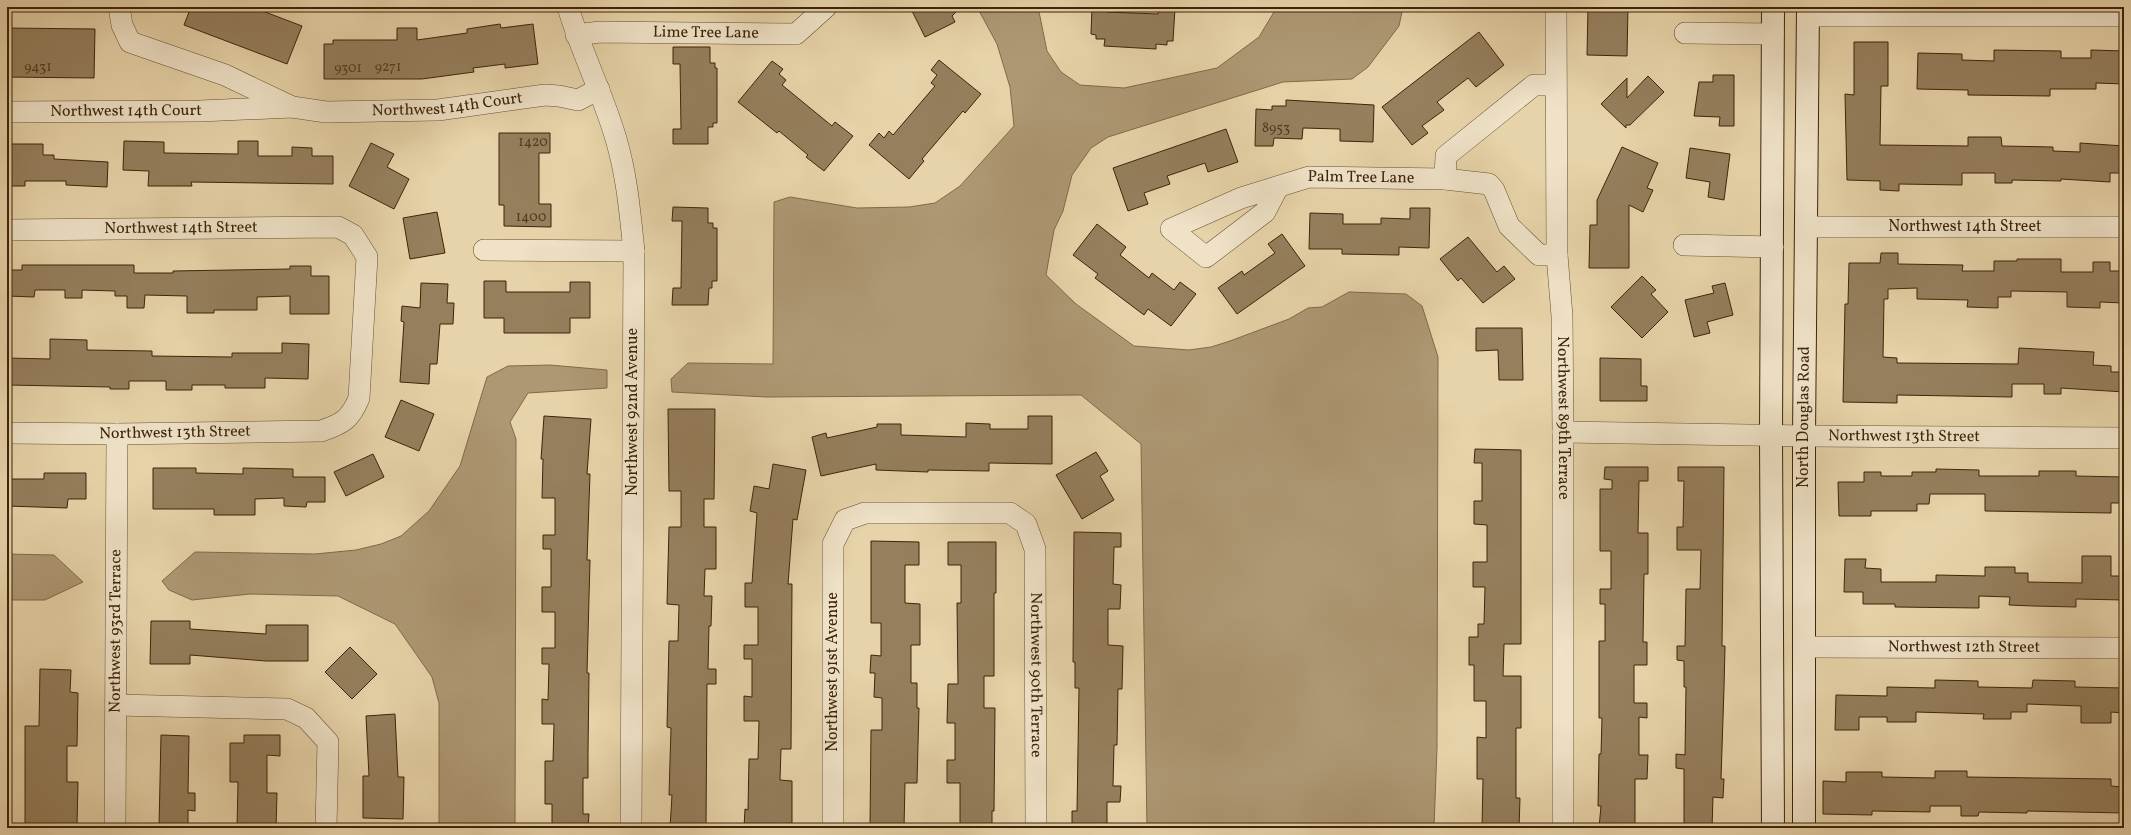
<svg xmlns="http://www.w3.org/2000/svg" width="2131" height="835" font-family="Vollkorn,serif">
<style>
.water{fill:#ad9873;stroke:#806a49}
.building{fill:#957f5d;stroke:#3d240b}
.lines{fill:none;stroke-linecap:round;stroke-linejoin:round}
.minor-casing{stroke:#685032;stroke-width:22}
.secondary-casing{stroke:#3d240b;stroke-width:24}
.minor{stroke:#efe2c7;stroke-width:21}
.secondary{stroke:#efe2c7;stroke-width:22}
.labels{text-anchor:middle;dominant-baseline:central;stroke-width:3.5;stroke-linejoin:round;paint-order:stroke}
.number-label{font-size:14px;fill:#533b20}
.street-label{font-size:16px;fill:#3d240b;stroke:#efe2c7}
</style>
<rect width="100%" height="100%" fill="#e7d3a9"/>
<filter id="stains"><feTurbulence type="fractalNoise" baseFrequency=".005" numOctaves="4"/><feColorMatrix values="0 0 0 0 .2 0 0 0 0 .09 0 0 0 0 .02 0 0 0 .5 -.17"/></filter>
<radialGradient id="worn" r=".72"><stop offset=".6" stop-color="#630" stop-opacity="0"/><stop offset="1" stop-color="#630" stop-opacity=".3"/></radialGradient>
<g class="water">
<path d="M977,7H1038L1047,51L1061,72L1080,85L1124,88L1217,68L1259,37L1277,7H1403L1399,26L1368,67L1352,79L1283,82L1108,137L1091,148L1072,175L1063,211L1054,230L1046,275L1076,304L1134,346L1189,350L1211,347L1230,341L1289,319L1308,308L1322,307L1349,292L1406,294L1422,306L1438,357L1437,748L1434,828H1147L1141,444L1081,395L766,397L672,392L671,379L688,363L773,364L774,202L790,197L857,208L909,207L935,203L960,186L1014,126L1010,87L997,44Z"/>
<path d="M550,365L607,370V388L528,393L510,422L516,439L515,828H439V703L432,677L395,624L338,596L250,594L192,600L169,590L162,581L195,552L315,554L356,550L381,544L401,536L429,511L460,466L487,377L508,366Z"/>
<path d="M7,554L54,555L83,582L45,600H8L7,604Z"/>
</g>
<g class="building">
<path d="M191,7H252L302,26L287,64L184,25Z"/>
<path d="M910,7H961L952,16L955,22L925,37Z"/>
<path d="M1092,7H1108L1107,12L1158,14V7L1175,8L1173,41H1167V45L1156,44V49L1104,46L1105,39H1096V35L1091,34Z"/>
<path d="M1588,7H1628L1627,56L1587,55Z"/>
<path d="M500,24L501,28L533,24L538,64L505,68V64L473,68L474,72L422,79H324V44H333V40H397V28H417V40L467,33V29Z"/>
<path d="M7,28L95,29L94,78L7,77Z"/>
<path d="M1479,32L1504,65L1476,87L1468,78L1437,102L1444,110L1422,126L1428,133L1412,145L1382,107Z"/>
<path d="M1854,42H1888V86H1881L1880,145L1968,146V137H2001L2002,146L2053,147V151L2080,152V143L2124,146V173H2110V182L2061,179V181L2012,180V183H1995V173H1962V185L1899,184V191L1880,190V181L1847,180L1845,94L1854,95Z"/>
<path d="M673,47H710V63H715V68H717V123H713V127H708V144H673V129H681L680,64H673Z"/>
<path d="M1994,50L2061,51V58H2091V50L2124,51V84L2096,83V89H2050V96L1968,95V90L1917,89L1918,53L1962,54V60L1994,61Z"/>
<path d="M939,60L981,94L965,113L963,111L922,159L924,161L909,179L869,145L879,133L884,138L889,131L893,135L935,86L931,83L937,75L931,70Z"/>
<path d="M772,61L783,69L779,74L786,80L782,85L832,126L835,122L853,136L824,171L806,157L808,155L779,131L777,133L738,102Z"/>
<path d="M1713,75H1734V126H1719L1720,117L1694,116L1699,82H1713Z"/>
<path d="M1648,76L1664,92L1630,125H1626V128L1601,104L1627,78V98Z"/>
<path d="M1286,100L1374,105L1373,142L1340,141V129L1303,128L1302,139L1274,138L1273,146H1255L1256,109L1272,110V106H1286Z"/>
<path d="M1226,129L1238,162L1208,172L1205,163L1167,176L1170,184L1144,193L1148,204L1128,211L1113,168Z"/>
<path d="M499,133H550V153H539V204H551V227L504,226V205H499Z"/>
<path d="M124,141L164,142V153L238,154V141H258V156H292V147L312,148V156H333V184L191,182L192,186H148L149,171L123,170Z"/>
<path d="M371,143L394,154L387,167L409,179L394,209L349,186Z"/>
<path d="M10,144H43V155H54V159L108,162L107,187L66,185V181H25V186H10Z"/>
<path d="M1622,147L1658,163L1647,188L1653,190L1643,212L1629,205V268H1589L1590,225H1597V200Z"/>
<path d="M1690,148L1730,154L1724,200L1708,197L1710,182L1686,178Z"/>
<path d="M673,207L708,208V223H713V228H717V281H712V288H709L708,305H672L673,288H681L682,221H672Z"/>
<path d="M1410,208H1430L1429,248L1399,247V255L1342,254V249H1309L1310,213L1343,214V224H1381V218L1410,219Z"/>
<path d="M437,212L445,253L410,259L403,218Z"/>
<path d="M1097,224L1126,247L1120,255L1149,278L1152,273L1174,290L1180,282L1196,294L1171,326L1148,309L1144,315L1095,278L1098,274L1073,255Z"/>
<path d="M1282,234L1305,266L1237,314L1218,288L1242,271L1244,275L1275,253L1268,244Z"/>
<path d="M1468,237L1497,272L1504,266L1515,279L1483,303L1461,278L1458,281L1440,259Z"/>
<path d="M1881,253H1898V264L1963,265L1962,271H1994V261H2017V259H2061V272H2093V262H2110V271H2124V303L2100,302V308L2067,307V292L2011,291V297H1998V308L1967,307L1968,300L1917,299V288L1888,289V299H1884L1883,357L1897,358V363L2018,364L2019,348L2094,352L2093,365L2111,366V372H2124V392L2061,388V394H2044V384H2012V397L1897,395V403L1843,402L1845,304H1848L1849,263H1880Z"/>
<path d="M22,265H134V273H173V271L290,269V266H311V276H329V314H290V296L257,297V310H214V313H187V296L145,295L144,308H127V296H115V291L82,290V298H65V290H35L34,297L7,296V270H22Z"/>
<path d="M1642,276L1656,290L1651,294L1668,312L1642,338L1611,307Z"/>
<path d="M484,281H506V292H570V282H590V318H570V333H504V318H484Z"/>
<path d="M421,283L448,284L447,303H454L453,324H440L437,364H430L429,384L400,382L404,322L401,321L402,306L420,308Z"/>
<path d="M1725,283L1733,315L1707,322L1710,333L1694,337L1685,300L1714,293L1712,286Z"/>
<path d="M1476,328H1522L1523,380H1499L1498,350L1476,351Z"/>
<path d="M50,339L87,340V350L152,351V356L232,357V353H282V343L309,344L308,379L265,378V388H225V385H192V390H166V381H129V389H110V387L7,385V358L50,359Z"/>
<path d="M1600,358L1641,359V386H1647V401H1600Z"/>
<path d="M401,400L434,414L419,451L385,437Z"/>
<path d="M668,409H715L714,499H704V527H716V569H705L704,596H712L711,626H709L708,669H716V684H707L706,828H670L672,795H669L671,728L667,727L669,641H678L679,605L667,604L669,527H681V491H669Z"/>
<path d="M544,416L591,419L587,474H590L587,560H590L587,673H589L588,752V778H583V814H589L588,828H552V804H545V761H553L554,724H542V699L548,700L549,664H542V648H555V612H542V587H551V549H543V535H555V498H542L543,459H541Z"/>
<path d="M1028,416H1052V464L989,463V471L928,470V472L876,470V464L821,476L812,437L826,433L827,438L877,427V424H901V435L966,437V423L990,424V429H1028Z"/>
<path d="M1475,449L1521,450V644H1504L1503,676H1521V728H1516V798H1520L1519,828H1482L1483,779H1477V737L1486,738V701H1474V665H1469V637H1478V624H1484L1485,587H1473V562H1487V525L1474,524V501H1482V463H1474Z"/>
<path d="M1096,452L1108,471L1100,476L1114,500L1082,519L1056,475Z"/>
<path d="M373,454L384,477L346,496L334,472Z"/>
<path d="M773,464L806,470L797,520L793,519L788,584H792L791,749H781L780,780L792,781V828H744L745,809L748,810L749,759H758L759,721H744V696L752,697V659H744V645H758V607H745V583H752L757,513L750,511L754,486L769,489Z"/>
<path d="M1605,467H1648V481H1639L1638,533H1648V574H1644L1643,642H1647V665H1634V703H1647V718L1639,717V755H1648L1647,779H1635V828H1599L1601,806H1598L1599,754H1601L1602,718H1599V641H1605V604H1600V589H1611V551H1600V489H1612V480L1604,479Z"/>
<path d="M1678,467H1724L1722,646H1725L1724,688L1721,779H1724L1723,798L1713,797L1712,828H1684V769L1676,768V754L1685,755L1686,687H1684V661L1677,660V646H1685L1686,589H1700L1701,550H1677V527H1683L1684,481H1678Z"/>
<path d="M153,468H196V473L243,474V468L293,469V477H325V502H307L306,507L284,506V498L255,499V515H214V509H153Z"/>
<path d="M1936,469L1979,470V476H2039V471H2076V476L2124,477V503H2111V513L1985,511V494H1930L1929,504H1917V511H1871V516H1839L1838,482H1864V472H1881V476H1912V472H1936Z"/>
<path d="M44,473H86V499H68L67,508L7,506V479H44Z"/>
<path d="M1074,532L1121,533V547H1114L1113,584L1121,585L1120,609H1108V645L1123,646L1122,689H1118L1117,745H1114L1113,786H1121L1120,802H1107V828H1072V811H1077L1079,688H1075V662H1073Z"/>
<path d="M871,541L919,542V565H905V603L920,604V645H911V683H917V708H919L917,783H905L904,828H870L871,730H882V698L874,697L875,673H870L871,655L881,656V623H871Z"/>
<path d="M948,542H996V593H994V676H984V708H995L994,811H992V828H960V783H947V760H955V723H947L948,684H958L957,603H961V565H948Z"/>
<path d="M2082,556H2111V576H2124V600L2076,599V607L2033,606L2009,605L2010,597L1979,596V608L1895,607V604H1863V592H1844L1845,559H1866L1865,568L1881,569V582H1936V575L1985,576V567H2015V573H2028V582L2082,583Z"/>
<path d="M151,621H190V629L266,634V625H308V661H266L190,655V664H150Z"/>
<path d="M350,647L377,674L352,699L325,672Z"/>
<path d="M40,669L71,670L70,692L78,693L77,746H67V782H78L77,825L25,824V726H39Z"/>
<path d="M1935,680L1978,681V687L2032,688L2033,680L2075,681V687L2124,688V713L2111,712V723H2081V706L2027,704V712H2011V719H1983L1984,714L1916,712V722H1887V717H1859V730H1835L1836,695L1887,696V687L1935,688Z"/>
<path d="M395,714L398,777H404L403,819L363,818V776H369L366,716Z"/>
<path d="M161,735L189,736L188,793H195V811L188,810V828H159Z"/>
<path d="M244,735H280V756L267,755V793H277L276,828H237L238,782H230V743H244Z"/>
<path d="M1935,771H1967V777L2111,779V786L2124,787V813L2027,811V813L1979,812L1978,816H1961V806H1930V812L1872,811V815L1823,814V781L1846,782V772H1882V777L1935,778Z"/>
</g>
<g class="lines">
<g class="minor-casing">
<g id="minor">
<path d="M119,7L122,25L130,42L225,75L290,106"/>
<path d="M568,7C581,52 603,94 616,139C627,176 630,213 634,251L631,828"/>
<path id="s1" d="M1556,7L1557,255L1562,316L1563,432V828"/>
<path d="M1808,16H2124"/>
<path d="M1685,33L1773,34"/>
<path id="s2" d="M576,35L600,32L796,34L826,7"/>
<path id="s3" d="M7,112L200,111L292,107L326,112L438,110L545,95L559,96L578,100L599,89"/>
<path d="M1445,179L1446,156L1534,85H1556"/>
<path id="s4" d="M1278,187L1265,212L1206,257L1171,229L1241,198L1309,177L1445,179L1489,184L1494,190L1509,226L1539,255H1557"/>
<path id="s5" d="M1806,227H2124"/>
<path id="s6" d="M7,230L338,227L353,235L367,257L359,398C350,420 342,424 321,431L117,434L7,433"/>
<path d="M1684,245L1773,247"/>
<path d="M484,250L634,251"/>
<path id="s7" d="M1563,432L1804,436L2124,438"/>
<path id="s8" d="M1805,647L2124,648"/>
<path d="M116,705L287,709L306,718L328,742L326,828"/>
<path id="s9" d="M115,828L117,434"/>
<path id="s10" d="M833,828V544L845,520L865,513H1010L1026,524L1035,549L1036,828"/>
</g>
</g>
<g class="secondary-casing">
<g id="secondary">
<path d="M1773,828L1771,436L1773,7"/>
<path id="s11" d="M1804,828V436L1808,7"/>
</g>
</g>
<use href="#minor" class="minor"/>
<use href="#secondary" class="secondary"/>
</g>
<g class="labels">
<g class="number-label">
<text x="38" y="67">9431</text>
<text x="388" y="67">9271</text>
<text x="348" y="68">9301</text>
<text x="1276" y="128">8953</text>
<text x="533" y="142">1420</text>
<text x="531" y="217">1400</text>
</g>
<g class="street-label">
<text stroke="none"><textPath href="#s2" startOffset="130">Lime Tree Lane</textPath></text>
<text stroke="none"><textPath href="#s3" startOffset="441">Northwest 14th Court</textPath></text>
<text stroke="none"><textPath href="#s3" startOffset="119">Northwest 14th Court</textPath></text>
<text stroke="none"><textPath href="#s4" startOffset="347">Palm Tree Lane</textPath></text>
<text stroke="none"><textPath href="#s5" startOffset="159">Northwest 14th Street</textPath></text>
<text stroke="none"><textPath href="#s6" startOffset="174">Northwest 14th Street</textPath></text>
<text transform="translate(633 412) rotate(-90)">Northwest 92nd Avenue</text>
<text stroke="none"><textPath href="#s1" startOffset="411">Northwest 89th Terrace</textPath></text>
<text stroke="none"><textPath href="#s11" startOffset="411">North Douglas Road</textPath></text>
<text transform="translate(175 433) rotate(-1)">Northwest 13th Street</text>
<text stroke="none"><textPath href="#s7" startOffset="341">Northwest 13th Street</textPath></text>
<text stroke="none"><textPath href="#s9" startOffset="197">Northwest 93rd Terrace</textPath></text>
<text stroke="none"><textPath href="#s8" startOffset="159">Northwest 12th Street</textPath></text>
<text transform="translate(833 672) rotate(-90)">Northwest 91st Avenue</text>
<text stroke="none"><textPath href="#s10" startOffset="649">Northwest 90th Terrace</textPath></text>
</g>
</g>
<rect width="2131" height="835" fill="none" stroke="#e7d3a9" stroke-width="24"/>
<rect x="8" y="8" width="2115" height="819" fill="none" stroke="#3d240b" stroke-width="2"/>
<rect x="12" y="12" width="2107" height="811" fill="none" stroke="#3d240b"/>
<rect width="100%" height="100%" filter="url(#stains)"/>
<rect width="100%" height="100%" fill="url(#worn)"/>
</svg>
